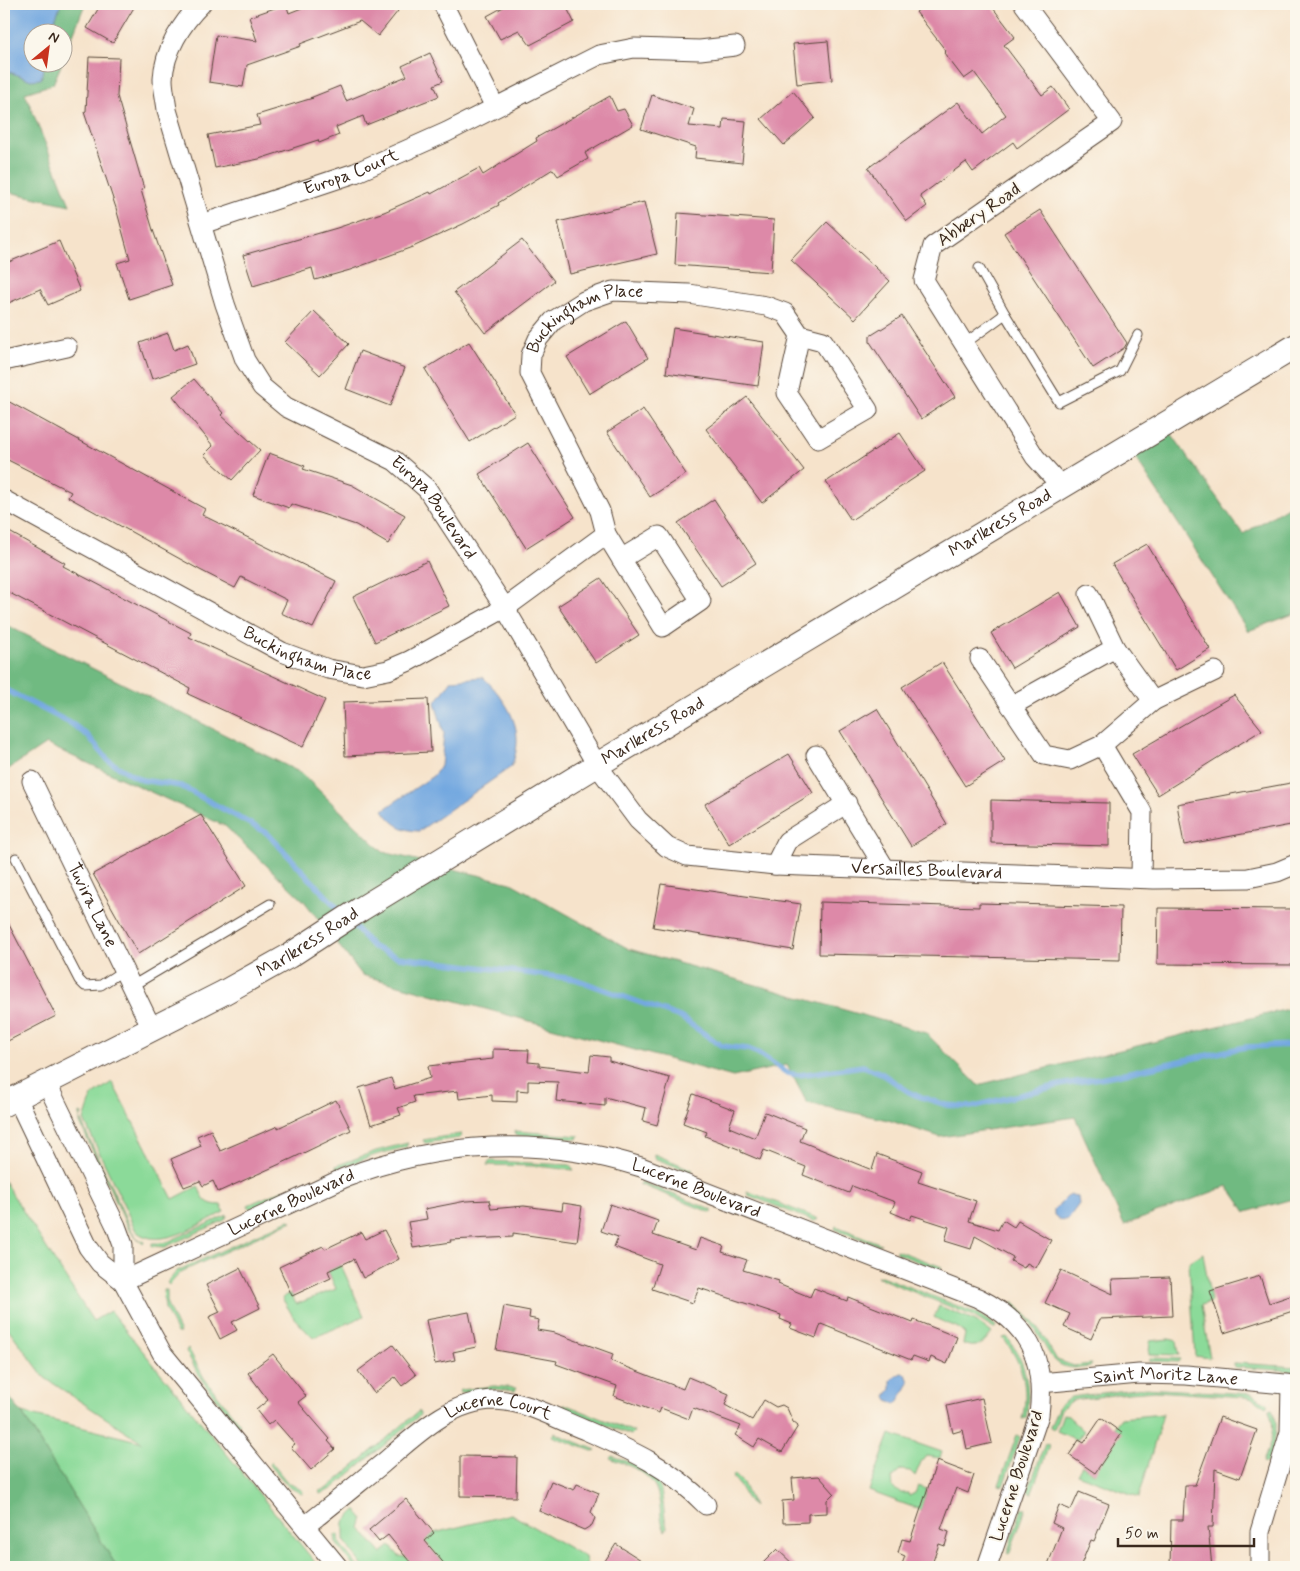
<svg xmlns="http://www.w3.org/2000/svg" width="1300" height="1571" font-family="Mynerve,sans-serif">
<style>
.green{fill:#8bda99;stroke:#63825c}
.forest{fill:#70ba81;stroke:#567250}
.water{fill:#73a8e0;stroke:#57697f}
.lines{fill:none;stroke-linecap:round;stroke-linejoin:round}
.stream{stroke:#73a8e0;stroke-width:5.5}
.building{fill:#dd89a8}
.service-casing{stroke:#574638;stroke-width:11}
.minor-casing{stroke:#574638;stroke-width:21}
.tertiary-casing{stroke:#574638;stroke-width:26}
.service{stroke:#fff;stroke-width:9}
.minor{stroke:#fff;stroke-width:19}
.tertiary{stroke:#fff;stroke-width:24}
.labels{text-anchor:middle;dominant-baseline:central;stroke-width:4;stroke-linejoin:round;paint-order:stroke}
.street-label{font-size:18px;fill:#3b2a1e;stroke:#fbf7ec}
</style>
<rect width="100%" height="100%" fill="#fbf7ec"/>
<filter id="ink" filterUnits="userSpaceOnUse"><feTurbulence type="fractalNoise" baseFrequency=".02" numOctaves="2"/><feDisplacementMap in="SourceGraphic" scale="10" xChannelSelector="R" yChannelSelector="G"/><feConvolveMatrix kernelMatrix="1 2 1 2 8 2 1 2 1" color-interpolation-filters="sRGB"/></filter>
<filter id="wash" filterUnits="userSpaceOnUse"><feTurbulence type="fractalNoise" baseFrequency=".0096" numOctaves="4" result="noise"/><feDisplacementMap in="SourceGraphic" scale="20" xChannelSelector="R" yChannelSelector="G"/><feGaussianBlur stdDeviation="1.12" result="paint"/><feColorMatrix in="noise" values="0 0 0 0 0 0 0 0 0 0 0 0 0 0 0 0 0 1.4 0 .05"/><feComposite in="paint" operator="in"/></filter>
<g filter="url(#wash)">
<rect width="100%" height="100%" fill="#f6e3cb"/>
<g class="green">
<path d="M112,1082L173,1199L198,1186C203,1199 206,1205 221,1205L224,1212C201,1223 159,1252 136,1231L84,1120L92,1096Z"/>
<path d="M80,1113L82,1114L80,1119L131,1230L137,1238L144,1242L143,1244L129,1230L80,1123Z"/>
<path d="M514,1131L580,1136L577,1139L515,1135Z"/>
<path d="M461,1134L460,1138L425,1143L423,1140Z"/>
<path d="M408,1143L406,1147L375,1155L337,1169L336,1166L376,1151Z"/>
<path d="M654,1154L693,1170L691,1172L654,1158Z"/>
<path d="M489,1161L570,1165L574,1170L537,1166L487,1165Z"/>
<path d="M4,1181L93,1321L110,1311L319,1567H117L22,1413L142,1442L45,1378L4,1323Z"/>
<path d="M642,1182L712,1210V1213L639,1184Z"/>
<path d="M285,1189L284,1193L250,1209L248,1205Z"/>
<path d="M747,1191L819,1219L814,1221L748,1195Z"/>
<path d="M227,1215L225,1220L165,1247L152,1246V1243H165Z"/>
<path d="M289,1220L292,1221L181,1272L169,1285L167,1283L177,1271Z"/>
<path d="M836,1226L881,1244L878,1245L835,1229Z"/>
<path d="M896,1250L942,1267L939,1270L896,1253Z"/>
<path d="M1203,1253L1211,1302L1201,1305L1210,1358L1195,1356L1189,1262Z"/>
<path d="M341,1265L364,1316L313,1338L294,1318L282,1298L291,1293L296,1304L336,1289L328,1271Z"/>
<path d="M881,1276L978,1314L996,1326L994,1329L973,1316L877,1277Z"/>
<path d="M163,1290H167V1305L180,1333H177L165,1309Z"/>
<path d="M1013,1301L1038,1328L1057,1360L1074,1366L1092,1364L1090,1367C1053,1372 1053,1358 1036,1331C1030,1321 1021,1312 1013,1305Z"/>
<path d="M939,1306L976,1321L992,1333C983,1343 978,1350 963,1344L965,1334C959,1325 944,1324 934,1317Z"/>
<path d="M1007,1337C1026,1363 1031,1386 1026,1418L1022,1419C1030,1388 1022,1362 1003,1338Z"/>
<path d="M1169,1339L1177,1341L1179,1355L1149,1354L1150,1341Z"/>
<path d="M188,1348L204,1378L240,1424L237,1425L201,1379L186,1351Z"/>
<path d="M1150,1358L1180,1359L1178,1362L1150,1361Z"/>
<path d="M1234,1363L1296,1367V1371L1234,1367Z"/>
<path d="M494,1386L516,1388L515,1391L495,1389L461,1393L460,1390Z"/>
<path d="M1143,1388L1251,1394L1268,1404L1266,1407L1254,1399L1245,1397L1155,1391L1128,1393L1073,1400L1061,1409L1054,1429L1050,1427L1059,1406L1071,1397Z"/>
<path d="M564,1404L634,1432L631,1435L564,1408Z"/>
<path d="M1272,1409C1281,1428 1273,1444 1267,1463L1263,1462C1270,1444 1277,1429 1269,1410Z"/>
<path d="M419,1411L420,1415L332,1489L320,1494L319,1491L328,1488Z"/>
<path d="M1063,1414L1067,1415L1084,1431L1077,1440L1057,1431Z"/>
<path d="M1163,1414L1139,1497L1077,1474L1082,1465L1094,1473L1114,1427L1121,1418Z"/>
<path d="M554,1433L596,1450L595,1452L552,1436Z"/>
<path d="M890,1434L942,1452L940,1458L926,1456L921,1462L915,1476L910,1471L901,1470L892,1478L893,1488L901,1493H908L909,1496L915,1493L918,1486L927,1489L921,1510L869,1491Z"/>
<path d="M1017,1435L1020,1437L1003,1486L999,1485Z"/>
<path d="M1045,1444L1049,1445L1031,1494L1028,1491Z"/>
<path d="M612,1456C633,1464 659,1470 662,1496C664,1507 664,1517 667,1528L665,1531C660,1520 661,1510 659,1499C655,1473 632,1467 610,1458Z"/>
<path d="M271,1462L287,1482L303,1491L302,1494L289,1487L269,1464Z"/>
<path d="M734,1474L743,1483L753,1506C744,1500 743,1486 733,1478Z"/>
<path d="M1022,1509H1026L1009,1554L1007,1553Z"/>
<path d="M356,1510L363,1518L360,1528L381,1553L390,1546L399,1556L405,1557L434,1533L511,1514L585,1557L587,1567H447L437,1556L423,1567H363L344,1540V1522Z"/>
<path d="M339,1534L340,1544L358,1567H354L336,1543L335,1535Z"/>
</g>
<g class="forest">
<path d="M4,4H85L63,60L62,32H32V62L62,63L53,84L25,93L70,205L4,191Z"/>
<path d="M1163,422L1243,534L1296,502V613L1248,631L1127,445Z"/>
<path d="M4,624L301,773L383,852L511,883L629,949L926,1033L978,1085L1296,1007V1198L1246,1212L1228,1186L1124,1225L1075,1117L940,1137L888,1120L807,1103L787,1065L733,1077L362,975L304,901L225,826L46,744L4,772Z"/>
<path d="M4,1391L22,1413L117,1567H4Z"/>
</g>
<g class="water">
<path d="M4,4H61L50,32H32V62L45,63L41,79L31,80L4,70Z"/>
<path d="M483,677C509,703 527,731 511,767L419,831C403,831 392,824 383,810L433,776L441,766L444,733L435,703L452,680Z"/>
<path d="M1070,1194L1078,1197L1079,1204L1068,1219L1061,1221L1054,1215V1210Z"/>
<path d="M901,1373L906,1374L909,1382C907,1387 899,1402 896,1404L888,1400L886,1396L891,1389V1380Z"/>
</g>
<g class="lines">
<g class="stream">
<path d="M4,689L72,724L88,736L109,761L132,775L142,780L181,786L267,833L344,915"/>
<path d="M350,922L373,947L398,957L575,979L680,1017L722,1046L748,1049L758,1053L787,1073L799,1075L863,1066L881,1073L912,1094L946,1105L971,1107L1060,1085L1121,1074L1245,1047L1296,1045"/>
</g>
</g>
<g id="blocks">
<g class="building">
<path d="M101,4H136L113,43L87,28Z"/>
<path d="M286,4L289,13L312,4H389L398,11L378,36L360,21L300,44L301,46L247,65L243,87L209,82L216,35L257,41L249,17Z"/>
<path d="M509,4H565L574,22L530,45L519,30L500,39L487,16Z"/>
<path d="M927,4H990L1015,37L1004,45L1042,95L1053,87L1069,109L1017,148L1013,142L973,172L966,162L920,196L927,206L907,221L868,168L958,102L982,134L1006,115L974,72L964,79L944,53L946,51L916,12Z"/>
<path d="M828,41L832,80L797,84L793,44Z"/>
<path d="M430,53L443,81L434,85L439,96L366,125L363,116L336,127L339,135L319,143L318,140L259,159L215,168L208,135L260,125L257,115L313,98H310L340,86L346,101L407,76L402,66Z"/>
<path d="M89,57L119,58L117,96L144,189L141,190L153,230L172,285L129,299L117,263L130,259L116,208L84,112L86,111Z"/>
<path d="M793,91L815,118L784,145L761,119Z"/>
<path d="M652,95L694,109L689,126L723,129L724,119L746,121L742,163L695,158L696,147L641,129Z"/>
<path d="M610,96L617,111L624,109L633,125L585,153L588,159L558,176L553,169L498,203L499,205L463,224L415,246L350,270L315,280L312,268L253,286L243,255L337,228L384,212L430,192L431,194L479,168L483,175L537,141L536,138Z"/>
<path d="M644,202L657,254L570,274L558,222Z"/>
<path d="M1040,210L1127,343L1124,348L1093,368L1004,233Z"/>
<path d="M678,213L774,220L771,272L675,265Z"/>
<path d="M827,222L890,281L855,319L791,260Z"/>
<path d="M522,240L554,281L485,333L454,292Z"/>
<path d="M59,241L80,291L48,305L40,289L4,305V264Z"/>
<path d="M314,311L349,344L320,375L285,342Z"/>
<path d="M902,316L955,397L921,419L870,342V336Z"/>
<path d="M626,321L648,358L589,394L567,357Z"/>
<path d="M673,328L764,342L758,386L666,373Z"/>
<path d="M168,333L174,350L188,344L195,364L152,379L140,343Z"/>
<path d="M469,342L515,414L470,442L425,369Z"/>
<path d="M360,351L405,368L390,406L346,389Z"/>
<path d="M194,379L223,413L221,415L260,450L232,480L204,455L213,446L173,396Z"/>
<path d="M747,397L804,470L762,503L706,429Z"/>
<path d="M4,399L205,509L202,515L336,581L313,628L281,613L287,600L241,577L235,588L200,570L68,497L71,492L4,458Z"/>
<path d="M643,409L686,474L650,497L607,432Z"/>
<path d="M900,433L925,471L851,520L826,482Z"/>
<path d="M528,443L575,517L526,548L479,474Z"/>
<path d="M269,453L305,466L303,469L352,485L405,515L388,544L356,525L291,504L289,508L253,495Z"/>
<path d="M714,499L756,563L721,586L678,523Z"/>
<path d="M4,529L65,563L63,566L191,633L189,637L325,700L303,747L188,694L190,688L4,590Z"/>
<path d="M1147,544L1210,649L1176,670L1112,564Z"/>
<path d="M427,561L449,606L375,642L353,597Z"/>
<path d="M601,578L639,635L596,663L558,606Z"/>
<path d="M1060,592L1080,627L1012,668L991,633Z"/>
<path d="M942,662L1005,761L965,786L902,687Z"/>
<path d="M1234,695L1262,730L1158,795L1132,754Z"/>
<path d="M428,699L431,752L345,756L343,702Z"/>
<path d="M877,709L947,824L911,846L840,731Z"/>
<path d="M789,754L813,793L729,844L705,804Z"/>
<path d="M1296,782V824L1184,845L1177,804Z"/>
<path d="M991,800L1109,803V846L991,843Z"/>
<path d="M201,815L246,886L138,954L93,874Z"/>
<path d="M661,884L801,904L793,950L653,927Z"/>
<path d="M820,902L979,907V903L1121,907L1120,960L819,954Z"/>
<path d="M1158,908L1295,909V965L1157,964Z"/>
<path d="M4,915L56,1016L4,1043Z"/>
<path d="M493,1049L529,1050L528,1062L539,1063V1066L589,1072L591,1055L609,1057V1061L670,1078L657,1125L643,1121L646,1108L605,1097V1106L556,1101L558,1082L528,1081V1091L517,1090V1102L492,1101V1095L459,1099L458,1091L413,1096L415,1102L398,1108L401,1115L371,1125L359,1088L391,1078L395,1089L430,1078L428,1066L493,1059Z"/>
<path d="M693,1094L735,1110L729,1127L755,1138L765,1112L805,1128L800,1141L872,1170L877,1154L922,1171L918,1182L976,1201L969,1221L998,1230L1003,1220L1014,1227L1018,1221L1051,1240L1036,1268L1027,1263L1024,1268L1011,1261L1013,1257L975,1236L971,1249L945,1241L949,1227L912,1215L910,1220L891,1212L895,1202L852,1186L849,1193L803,1175L806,1167L764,1150L760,1160L741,1152V1150L705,1136L707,1132L683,1123Z"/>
<path d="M336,1100L351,1130L291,1159L218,1192L213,1181L203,1186L200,1181L184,1187L171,1159L201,1146L197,1136L211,1130L220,1151L278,1126V1128Z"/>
<path d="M489,1200L491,1209L524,1206L562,1211L563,1203L582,1206L577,1242L513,1233V1237L450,1240L451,1242L413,1248L408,1222L427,1219L425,1209L466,1201Z"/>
<path d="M610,1204L658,1221L653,1235L696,1250L700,1238L724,1246L722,1252L747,1260L743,1270L779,1281L778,1284L810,1297L814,1288L847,1301L848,1297L913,1323L914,1320L957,1337L947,1364L931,1357L929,1362L913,1356L911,1360L821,1324L816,1338L790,1328L792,1324L780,1319L781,1315L699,1288L693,1303L652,1289L660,1264L614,1247L618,1237L601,1231Z"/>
<path d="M384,1230L399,1259L363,1278L354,1259L328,1271L331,1278L292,1296L279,1267L323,1246L325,1249L361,1232L365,1239Z"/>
<path d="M240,1268L260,1308L232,1322L237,1330L220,1339L209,1317L220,1312L206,1285Z"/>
<path d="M1061,1270L1113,1294L1112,1279L1170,1277L1172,1316L1100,1319L1091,1339L1064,1327L1070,1314L1045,1303Z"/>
<path d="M1260,1276L1269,1303L1296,1294V1310L1224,1333L1210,1291Z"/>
<path d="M504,1306L530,1311L529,1318L539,1320L537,1330L555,1333L613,1354L611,1361L683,1389L688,1377L729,1394L725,1405L752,1420L764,1400L776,1407L782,1405L787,1408L793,1422L798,1426L782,1452L759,1439L754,1447L735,1435L741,1426L693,1408L689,1419L661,1408L659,1413L614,1396L617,1386L556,1364L557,1361L496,1350Z"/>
<path d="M469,1312L476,1347L453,1352L455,1360L435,1364L426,1320Z"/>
<path d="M393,1345L416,1375L402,1386L395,1377L374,1393L358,1371Z"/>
<path d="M273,1354L306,1396L298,1402L330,1439L328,1441L335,1449L311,1470L291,1447L295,1444L274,1420L268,1425L256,1410L268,1400L248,1373Z"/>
<path d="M982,1398L992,1443L967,1449L963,1430L953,1433L947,1406Z"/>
<path d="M1220,1417L1257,1430L1240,1478L1215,1469L1213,1527H1208L1212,1567H1170L1171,1520H1183L1185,1485H1195Z"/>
<path d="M1101,1418L1122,1433L1095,1473L1069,1455L1079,1440L1084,1443Z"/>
<path d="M460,1456L517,1457L516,1497L460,1496Z"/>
<path d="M937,1461L974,1475L968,1493L956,1488L941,1529L949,1532L945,1546L939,1544L931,1567H901L905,1556L898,1553L902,1539L910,1541Z"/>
<path d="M819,1476L834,1493L827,1500V1513L808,1514V1522L783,1523L782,1501L794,1500L792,1478Z"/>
<path d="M551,1481L574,1490L577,1484L599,1493L591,1512L595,1518L592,1525L584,1530L539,1511Z"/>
<path d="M1079,1492L1109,1504L1094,1541L1091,1540L1080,1567H1047L1062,1528L1052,1523L1059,1505L1071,1510Z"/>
<path d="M406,1499L434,1533L425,1541L447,1567H414L388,1535L379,1542L369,1530Z"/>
<path d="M616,1544L652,1567H601Z"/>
<path d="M777,1549L796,1567H759Z"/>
</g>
</g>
</g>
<g filter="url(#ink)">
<use href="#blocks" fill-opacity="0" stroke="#574638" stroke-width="1"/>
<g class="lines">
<g class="service-casing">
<g id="service">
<path d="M979,268L1005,314"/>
<path d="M964,344L1005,314L1059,402L1120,371L1138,335"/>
<path d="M16,858L79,980L85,986L101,985L124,970"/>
<path d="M132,986L270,904"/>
</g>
</g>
<g class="minor-casing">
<g id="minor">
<path id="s1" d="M201,4C182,23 164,51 163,79C163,89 166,100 167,110L225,304L245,360L262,387L286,407L395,461L427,489L505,608L597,765L638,820L667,847L687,856L775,865L1154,879L1248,878L1277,872L1296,864"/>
<path d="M443,4L495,107"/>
<path d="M1024,4L1112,122L933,246L924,280L1035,457L1062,487"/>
<path id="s2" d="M202,224L355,173L447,132L599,55L634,48L700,50L735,46"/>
<path d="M4,361L67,347"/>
<path id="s3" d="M4,500L282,652L328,669L363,675L388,670L409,661L505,608L606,534L600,511L530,373L531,355L538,339L553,321L584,301L613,291L689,294L766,306L785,313L800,335L823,341L868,410L818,439L787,393L800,335"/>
<path d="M606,534L663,627L701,601L659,536L621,559"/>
<path d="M1115,648L1153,701L1215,671"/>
<path d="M980,659L1044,755L1070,760L1102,745L1142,812L1141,878"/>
<path d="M1011,706L1115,648L1089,594"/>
<path d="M1102,745L1153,701"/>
<path d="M816,755L886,870"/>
<path id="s4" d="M32,781L152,1029"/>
<path d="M775,865L787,841L847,803"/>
<path d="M47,1084L116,1226L123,1245V1281L162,1353L338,1567"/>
<path d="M17,1098L88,1247L100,1263L123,1281"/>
<path id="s5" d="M123,1281L344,1178C438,1141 545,1136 641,1167L978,1298C1028,1323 1046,1358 1039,1415L987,1567"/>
<path id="s6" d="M1040,1383L1139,1374L1186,1375L1296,1385"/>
<path id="s7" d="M305,1526C331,1506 356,1485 382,1464C414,1437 450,1400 495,1400C526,1401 557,1419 585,1430C633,1451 669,1467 706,1505"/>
<path d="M1260,1567V1532L1290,1432L1291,1385"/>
</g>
</g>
<g class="tertiary-casing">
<g id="tertiary">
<path id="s8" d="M4,1104L223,993L289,956L361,909L597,765L1296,346"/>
</g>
</g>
<use href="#service" class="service"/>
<use href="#minor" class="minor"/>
<use href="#tertiary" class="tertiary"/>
</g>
</g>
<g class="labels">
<g class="street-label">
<text stroke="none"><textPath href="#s2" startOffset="158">Europa Court</textPath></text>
<text transform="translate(979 215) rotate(-35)">Abbery Road</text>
<text stroke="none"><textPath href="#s3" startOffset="952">Buckingham Place</textPath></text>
<text stroke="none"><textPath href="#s1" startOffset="625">Europa Boulevard</textPath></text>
<text stroke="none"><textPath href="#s8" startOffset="1154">Marlkress Road</textPath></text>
<text stroke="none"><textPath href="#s3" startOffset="342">Buckingham Place</textPath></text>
<text stroke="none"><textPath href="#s8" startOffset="749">Marlkress Road</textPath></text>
<text stroke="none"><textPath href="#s1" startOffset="1301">Versailles Boulevard</textPath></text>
<text stroke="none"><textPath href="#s4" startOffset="138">Tuvira Lane</textPath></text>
<text stroke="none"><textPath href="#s8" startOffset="344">Marlkress Road</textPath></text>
<text stroke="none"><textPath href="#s5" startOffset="606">Lucerne Boulevard</textPath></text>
<text stroke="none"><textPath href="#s5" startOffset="186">Lucerne Boulevard</textPath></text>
<text stroke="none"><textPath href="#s6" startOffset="126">Saint Moritz Lane</textPath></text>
<text stroke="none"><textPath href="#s7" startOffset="235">Lucerne Court</textPath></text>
<text transform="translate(1017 1476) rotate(-72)">Lucerne Boulevard</text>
</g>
</g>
<rect width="1300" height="1571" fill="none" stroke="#fbf7ec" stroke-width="20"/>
<g transform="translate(48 48) rotate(29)"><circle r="24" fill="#fbf7ec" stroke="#aea59a"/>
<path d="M0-4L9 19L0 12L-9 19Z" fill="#c8321e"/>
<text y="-8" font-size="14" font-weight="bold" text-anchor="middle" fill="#3b2a1e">N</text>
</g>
<path d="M1118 1538v8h136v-8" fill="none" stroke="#3b2a1e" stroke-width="2.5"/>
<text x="1125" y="1538" font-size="15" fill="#3b2a1e" stroke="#fbf7ec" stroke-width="4" paint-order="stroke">50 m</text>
</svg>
